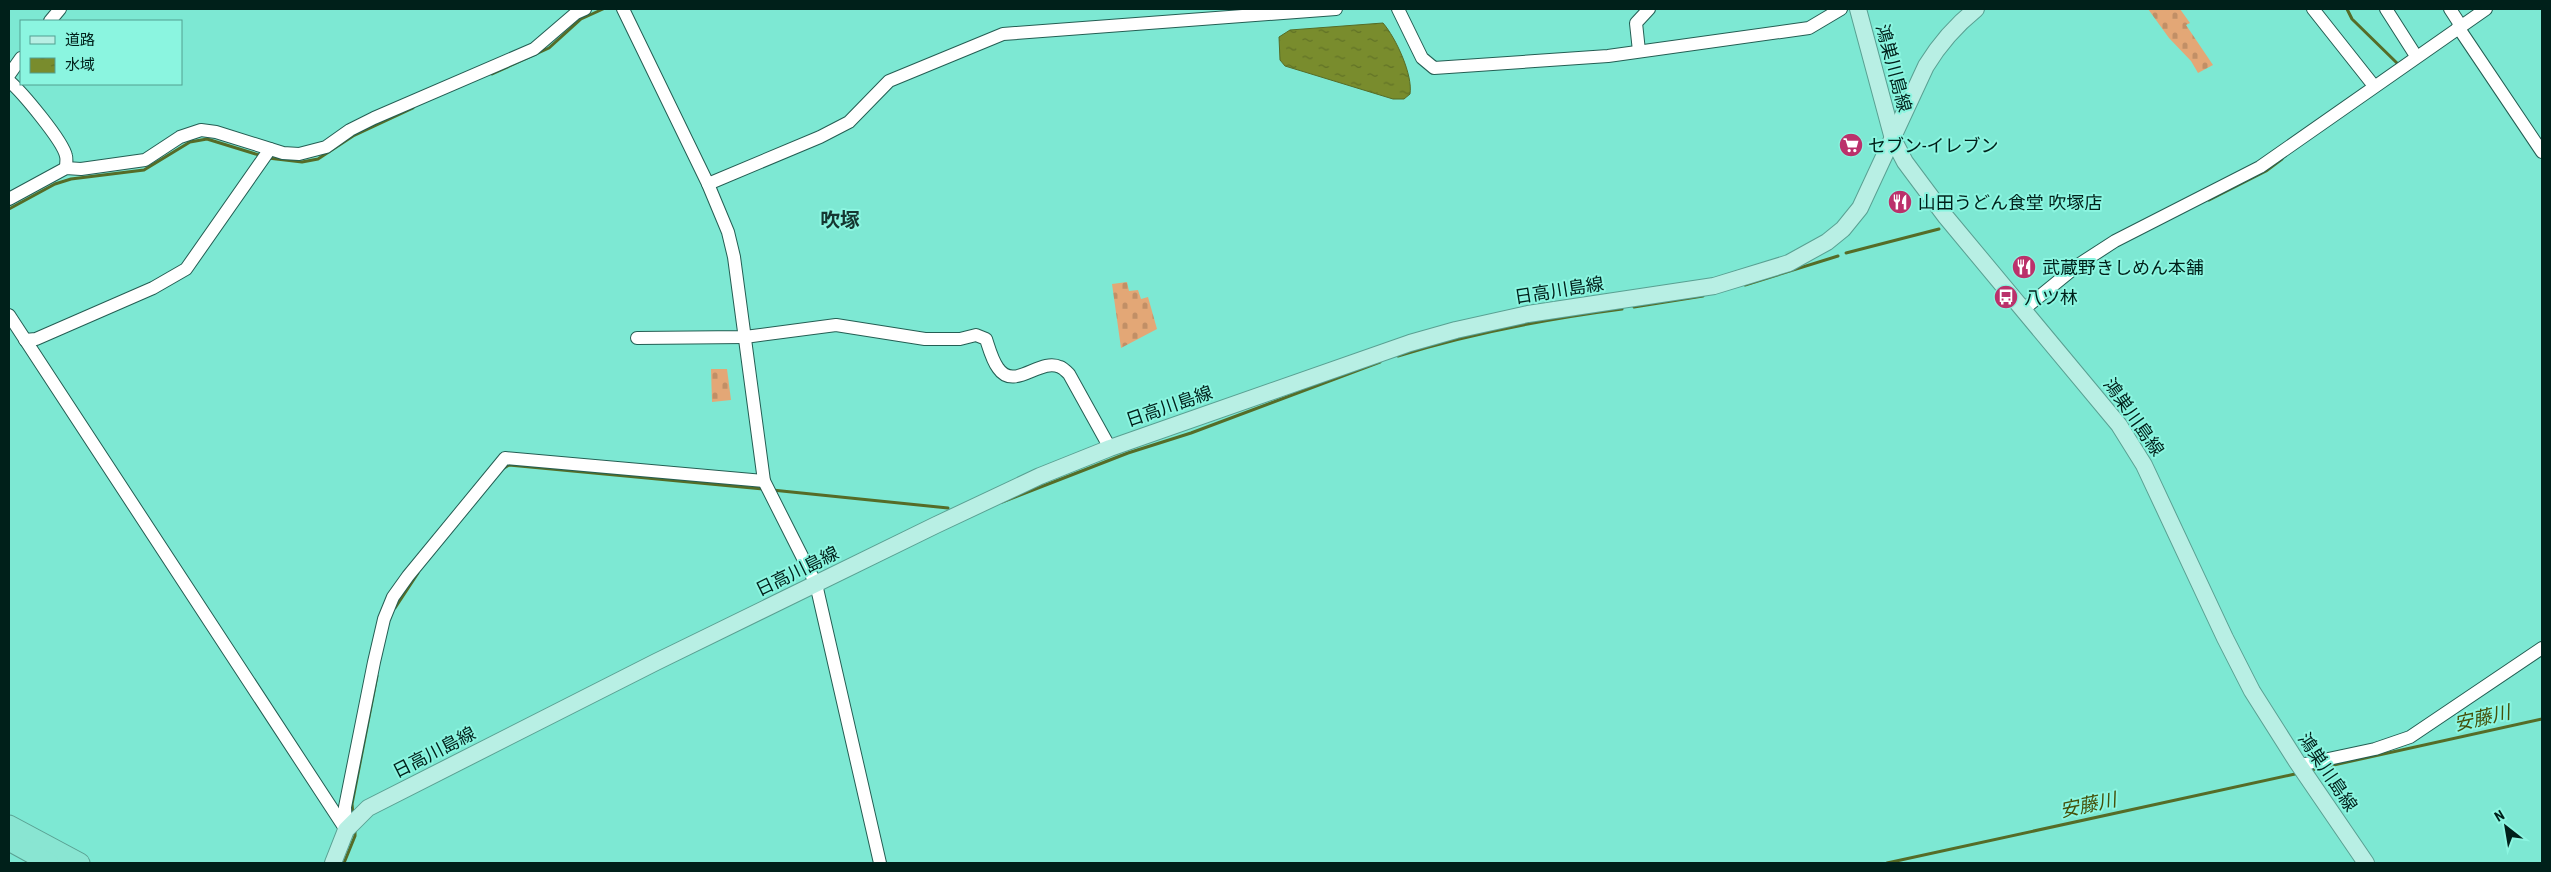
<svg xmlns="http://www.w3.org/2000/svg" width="2551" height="872" font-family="'Roboto Condensed','Noto Sans JP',sans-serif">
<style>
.cemetery{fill:url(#cemetery-stones)}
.water{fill:url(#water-ripples);stroke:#556c27}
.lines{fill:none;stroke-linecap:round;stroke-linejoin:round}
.stream{stroke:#556c27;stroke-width:3}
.minor-casing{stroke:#245e53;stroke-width:14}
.major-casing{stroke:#59a092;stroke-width:18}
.highway-casing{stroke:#59a092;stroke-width:21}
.minor{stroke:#fff;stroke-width:12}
.major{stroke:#b8efe4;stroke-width:16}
.highway{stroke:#89e5d2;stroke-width:19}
.labels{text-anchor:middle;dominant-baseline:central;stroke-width:4;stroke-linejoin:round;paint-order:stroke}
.street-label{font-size:18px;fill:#00201a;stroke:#8bf5e0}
.poi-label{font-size:18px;fill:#00201a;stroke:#8bf5e0;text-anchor:start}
.water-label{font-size:19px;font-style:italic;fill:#445009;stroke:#8bf5e0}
.quarter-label{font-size:20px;font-weight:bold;fill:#153731;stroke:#8bf5e0}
</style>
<defs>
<pattern id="cemetery-stones" width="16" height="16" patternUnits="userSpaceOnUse" patternTransform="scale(1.25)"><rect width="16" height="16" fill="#e3a776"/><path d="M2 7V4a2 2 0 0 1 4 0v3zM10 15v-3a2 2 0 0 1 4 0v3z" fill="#c18f66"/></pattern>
<pattern id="water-ripples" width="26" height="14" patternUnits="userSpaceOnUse" patternTransform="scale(1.25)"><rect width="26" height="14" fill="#798c2d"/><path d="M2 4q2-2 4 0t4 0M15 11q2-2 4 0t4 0" fill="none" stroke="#617226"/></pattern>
</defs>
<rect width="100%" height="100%" fill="#7de8d3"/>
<g class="cemetery">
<path d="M2148,9H2180L2190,23L2186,25L2213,65L2198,73L2191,61L2169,38Z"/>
<path d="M1127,282L1129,291L1138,290L1141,299L1148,297L1157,329L1121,348L1112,284Z"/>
<path d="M711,369H727L731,400L712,402Z"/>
</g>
<path class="water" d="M1383,23C1396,38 1413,75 1410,94L1404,99H1393L1285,66L1280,60L1279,37L1290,30Z"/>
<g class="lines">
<g class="stream">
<path d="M2347,9L2352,19L2399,65"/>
<path d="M492,74L549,48L581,19L603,9"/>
<path d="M268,158L302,162L318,159L353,136L413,108"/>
<path d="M2209,200L2266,171L2282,159"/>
<path d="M9,209L55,184L71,179L144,170L190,142L207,139L262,156"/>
<path d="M1846,253L1939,229"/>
<path d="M1745,285L1838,256"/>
<path d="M1634,307L1703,296"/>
<path d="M1398,356C1472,333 1546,319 1622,309"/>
<path d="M504,468L509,465L763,489"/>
<path d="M772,490L948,508"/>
<path d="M1002,502L1128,453L1191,433L1380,362"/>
<path d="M395,608L418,573"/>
<path d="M2311,770L2542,719"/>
<path d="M353,815L352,804L377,676"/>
<path d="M344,863L355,836V829"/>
<path d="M1887,863L2295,774"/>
</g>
<g class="minor-casing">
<g id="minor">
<path d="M623,9L708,184L728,232L734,257L764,481L816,584L880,863"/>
<path d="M1398,9L1422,58L1434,68L1608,56L1809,28L1841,9"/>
<path d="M2313,9L2374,86"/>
<path d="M2386,9L2416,56"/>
<path d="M2450,9L2461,26"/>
<path d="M50,21L60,9"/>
<path d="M2458,27L2542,152"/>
<path d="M1639,51L1636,23L1649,9"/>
<path d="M9,75L21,58"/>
<path d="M9,81C22,92 63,141 66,156C67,159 66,164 66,168"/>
<path d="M708,184L820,137L849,122L889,81L1003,34L1336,9"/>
<path d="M9,199L66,168L81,169L145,160L180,137L201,130L216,132L283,153L299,154L326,147L350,130L374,118L534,49L576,13L585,9"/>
<path d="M2024,309L2078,265L2115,241L2260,167L2486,9"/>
<path d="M9,315L346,830L345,807L374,662L384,619L393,597L408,576L505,458L764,481"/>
<path d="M637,338L745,337L836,325L925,339H960L976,335L986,339C989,348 992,360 998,368C1014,392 1040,357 1060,367C1063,368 1067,372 1069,374L1110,448"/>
<path d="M25,340L36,339L153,288L186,269L270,149"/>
<path d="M2300,765L2375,749L2410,737L2542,648"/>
</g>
</g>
<g class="major-casing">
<g id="major">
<path d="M1858,9L1893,139L1905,162L1946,217L2119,425L2144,465L2225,638L2252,691L2297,762L2366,863"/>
<path d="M333,863L346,830L368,808L656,662L936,525L1040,476L1110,448L1410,343L1456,330L1528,314L1714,286L1789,263L1827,242L1843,229L1860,208L1926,66C1940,43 1955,26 1976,9"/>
</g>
</g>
<g class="highway-casing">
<g id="highway">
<path d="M9,825L80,863"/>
<path d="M9,841L49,863"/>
</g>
</g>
<use href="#minor" class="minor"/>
<use href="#major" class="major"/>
<use href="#highway" class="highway"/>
</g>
<defs>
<g id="supermarket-disc" transform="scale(1.25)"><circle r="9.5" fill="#bb316b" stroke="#8bf5e0"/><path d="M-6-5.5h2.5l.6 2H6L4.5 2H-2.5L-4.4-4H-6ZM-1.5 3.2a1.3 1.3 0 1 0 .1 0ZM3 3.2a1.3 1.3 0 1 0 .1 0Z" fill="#fff"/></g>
<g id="restaurant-disc" transform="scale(1.25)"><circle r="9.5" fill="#bb316b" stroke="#8bf5e0"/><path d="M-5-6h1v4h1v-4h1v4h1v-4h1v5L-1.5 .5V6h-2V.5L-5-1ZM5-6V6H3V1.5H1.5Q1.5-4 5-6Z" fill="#fff"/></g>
<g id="bus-disc" transform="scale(1.25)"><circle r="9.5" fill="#bb316b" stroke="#8bf5e0"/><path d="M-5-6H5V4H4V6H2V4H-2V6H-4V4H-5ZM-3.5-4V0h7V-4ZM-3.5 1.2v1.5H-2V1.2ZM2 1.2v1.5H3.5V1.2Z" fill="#fff"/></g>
</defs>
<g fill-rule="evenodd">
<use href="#supermarket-disc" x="1851" y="145"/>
<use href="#restaurant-disc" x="1900" y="202"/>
<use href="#restaurant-disc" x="2024" y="267"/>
<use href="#bus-disc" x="2006" y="297"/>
</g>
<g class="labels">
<g class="street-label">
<text transform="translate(1894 68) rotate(75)">鴻巣川島線</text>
<text transform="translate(1559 290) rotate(-9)">日高川島線</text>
<text transform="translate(1169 406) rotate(-19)">日高川島線</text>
<text transform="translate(2134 417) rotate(55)">鴻巣川島線</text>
<text transform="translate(797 571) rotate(-26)">日高川島線</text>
<text transform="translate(434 752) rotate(-27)">日高川島線</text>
<text transform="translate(2328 772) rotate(56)">鴻巣川島線</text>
</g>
<g class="poi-label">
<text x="1868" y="145">セブン-イレブン</text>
<text x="1918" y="202">山田うどん食堂 吹塚店</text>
<text x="2042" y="267">武蔵野きしめん本舗</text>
<text x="2024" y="297">八ツ林</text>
</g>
<g class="water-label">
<text transform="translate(2482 718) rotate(-13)">安藤川</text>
<text transform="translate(2088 805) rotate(-12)">安藤川</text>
</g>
<g class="quarter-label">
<text x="840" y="220">吹塚</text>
</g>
</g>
<rect width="2551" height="872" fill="none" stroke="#00201a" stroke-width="20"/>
<rect x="20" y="20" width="162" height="65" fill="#8bf5e0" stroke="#53a091"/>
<rect x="30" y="36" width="25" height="8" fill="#b8efe4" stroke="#53a091"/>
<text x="65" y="45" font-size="15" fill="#00201a">道路</text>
<rect x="30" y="58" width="25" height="15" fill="url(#water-ripples)" stroke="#53a091"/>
<text x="65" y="70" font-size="15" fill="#00201a">水域</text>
<g transform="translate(2506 827) rotate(329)" stroke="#8bf5e0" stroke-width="4" paint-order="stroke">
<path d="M0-4L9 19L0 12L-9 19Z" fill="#00201a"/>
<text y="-8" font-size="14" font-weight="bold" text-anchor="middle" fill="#00201a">N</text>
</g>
</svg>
